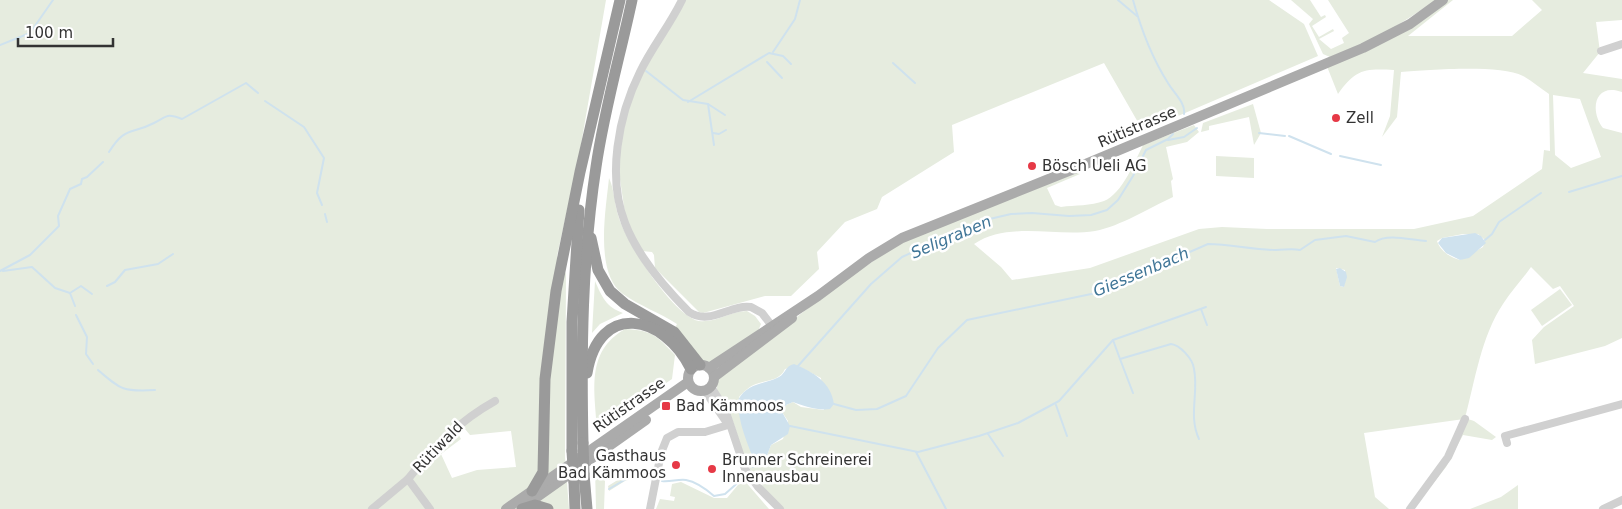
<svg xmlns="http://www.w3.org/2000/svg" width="1622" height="509" font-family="'DejaVu Sans',sans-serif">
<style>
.green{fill:#e6ecdf;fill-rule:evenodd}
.water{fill:#cfe2ee}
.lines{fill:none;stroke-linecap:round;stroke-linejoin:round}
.stream{stroke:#cfe2ee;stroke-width:2}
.minor{stroke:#d0d0d0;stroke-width:8}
.major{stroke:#ababab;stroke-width:10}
.highway{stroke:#9a9a9a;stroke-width:11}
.highway-bridge{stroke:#9a9a9a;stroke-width:11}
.poi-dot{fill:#e63946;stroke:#fff;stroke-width:2}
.labels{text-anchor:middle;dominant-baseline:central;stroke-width:5;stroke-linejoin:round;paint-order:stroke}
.poi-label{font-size:15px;fill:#333;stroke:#fff;text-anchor:start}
.street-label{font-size:15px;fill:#333;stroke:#fff}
.water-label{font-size:16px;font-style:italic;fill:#3f7597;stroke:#fff}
</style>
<rect width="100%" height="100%" fill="#fff"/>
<g class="green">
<path d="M0,0H606L579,156L557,256L566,274L565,457L569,509H0ZM460,423L470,435L511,431L516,467L477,470L452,478L441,454L461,439L455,428Z"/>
<path d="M682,0H1269L1304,24L1318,56L1143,131L1104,63L952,125L954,152L882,197L877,209L845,222L817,252L819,269L791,296H765L703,313L699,312L655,268L654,255L652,252L642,251L626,220L617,159L628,102Z"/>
<path d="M1291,0H1310L1321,17L1325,15L1326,17L1312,26L1319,37L1333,29L1334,31L1319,39L1331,49L1344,43L1342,38L1349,33L1328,0H1437L1379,37L1330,57L1323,54L1309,24L1313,19Z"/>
<path d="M1443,0H1453L1408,36H1512L1542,10L1532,0H1622V20L1596,22L1600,52L1583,73L1622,79V92C1595,82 1589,110 1603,128L1622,133V338L1605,346L1535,364L1532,340L1544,327L1574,306L1560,286L1553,289L1531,267C1522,280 1511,291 1503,304C1481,337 1475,381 1465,418L1474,421L1496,437L1492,440L1463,435L1446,467L1413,509L1444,463L1464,419L1364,433L1375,497L1389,509H784L767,492L747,465L731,415L717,391V379L838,285L903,241L1076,172L1080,174L1047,188L1055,205L1061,207C1075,205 1091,206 1104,201C1122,194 1135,161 1143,145L1194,125L1199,132L1187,142L1166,147L1173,179L1171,181L1173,197C1149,208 1121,226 1095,231C1055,237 1009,221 974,244L1001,267L1012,280L1090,268L1199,229L1222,227L1267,229H1414L1473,216L1542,169L1544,150L1550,151L1549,94C1540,88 1532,81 1523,76C1500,64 1428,70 1401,72L1397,117L1382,137L1390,116L1394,70C1363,68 1355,70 1338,94L1326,64L1372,45ZM1553,95L1580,99L1601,157L1571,168L1555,155ZM1463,234H1478L1485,240L1483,247L1460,260C1451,258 1440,251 1437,241L1442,238ZM1336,268L1345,270L1344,287L1340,286ZM798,366L821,378L824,410L801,407L793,402L786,405L782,412L788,421L783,439L771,445L766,458L759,465L755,464L739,397C744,392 749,386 756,384C766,380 780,381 785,369Z"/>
<path d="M1253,104L1261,133L1254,145L1249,117L1209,126V130L1201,132L1203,123Z"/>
<path d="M1216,156L1254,158V178L1216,176Z"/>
<path d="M609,178C615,191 614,204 619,218C626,242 674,317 699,321C716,323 731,311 747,311L755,316L761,324L758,331L708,364L701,361L675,328L677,324C660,313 640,306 623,294C594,273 606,209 609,178Z"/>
<path d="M595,281C602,297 606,307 623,313L600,324L592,333Z"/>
<path d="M1560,289L1572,305L1542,326L1531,310Z"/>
<path d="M625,329C652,330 657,336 675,355L672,379L597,430C595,391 585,352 625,329Z"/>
<path d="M595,468L605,481L604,509H596Z"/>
<path d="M637,468L640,470V476L625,481L609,491L608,486Z"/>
<path d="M743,479L769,509H656L660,499L674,501L675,497L670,496L672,484L681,482L714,498H727Z"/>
<path d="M1518,485V509H1470L1501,497Z"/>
</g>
<g class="water">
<path d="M1475,233L1481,236L1486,243L1469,258L1460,260L1446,253L1438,243L1442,238Z"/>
<path d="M1336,269L1340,268L1346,272L1347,277L1344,287L1340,286Z"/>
<path d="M794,364C813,372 831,382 834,404L830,409C819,411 803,406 793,402L786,405L782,412L790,426L788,434L771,445L766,458L756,466C748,444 738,424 738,400C748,382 764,385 779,377C786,373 785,366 794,364Z"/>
</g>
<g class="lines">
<g class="stream">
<path d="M1118,0L1137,16"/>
<path d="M1133,0C1141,29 1152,58 1168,83C1173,92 1186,103 1184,114"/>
<path d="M0,45L30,33L53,0"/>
<path d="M773,52L795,19L800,0"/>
<path d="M767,62L782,78"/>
<path d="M893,63L915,83"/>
<path d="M646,71L683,100L708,104L725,115"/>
<path d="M265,101L304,127L324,158L317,193L322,205"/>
<path d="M688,102L769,53L783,56L791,64"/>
<path d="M708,104L714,145"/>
<path d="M713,133L719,134L726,130"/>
<path d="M1259,133L1285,136"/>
<path d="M1289,136L1331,154"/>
<path d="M1168,140L1184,137L1197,128"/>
<path d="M109,152C125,126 131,135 154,123C168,116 166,113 182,119L246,83L258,93"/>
<path d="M1340,156L1381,165"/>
<path d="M1569,192L1622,176"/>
<path d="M325,214L327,222"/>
<path d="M1485,240L1492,234L1499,222L1541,193"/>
<path d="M0,271L30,255L59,226L58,216L70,189L81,184L82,179L87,177L103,162"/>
<path d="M3,271L32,267L55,288L70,293L81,286L92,294"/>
<path d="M107,286L115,282L125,270L158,264L173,254"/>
<path d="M70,293L75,306"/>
<path d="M1201,309L1207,325"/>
<path d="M76,315L87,337L86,354L93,364"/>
<path d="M1113,340L1120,359L1171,344C1180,345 1193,359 1194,369C1199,392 1188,416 1199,439"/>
<path d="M1120,359L1133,393"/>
<path d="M798,366L871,284L902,257L981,221L1011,214L1032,213L1069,216L1091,215L1107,210L1118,200L1133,176L1146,150L1168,139L1173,134"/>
<path d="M98,370C121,390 124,392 155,390"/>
<path d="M834,404L856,410L877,409L906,396L938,348L967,320L1096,293L1208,244C1231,244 1253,250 1276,250C1285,250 1291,248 1300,250L1315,240L1346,236L1375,242C1387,233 1411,240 1426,241"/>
<path d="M1056,405L1067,436"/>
<path d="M790,426L918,452L979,436L1018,423L1059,401L1113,340L1206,307"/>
<path d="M988,434L1003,456"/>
<path d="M916,452L946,509"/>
<path d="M753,467L755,464"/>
<path d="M662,481C670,482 678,479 686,480C697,482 706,489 714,496L725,494L742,479"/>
<path d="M609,489L638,472"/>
</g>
<g class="minor">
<path d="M682,0C670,25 652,47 640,72C618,116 607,177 625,223C638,257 664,287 689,312C710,326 730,304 751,307L762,313L775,330"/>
<path d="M1601,51L1622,44"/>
<path d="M711,387L725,409L745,469L758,487L780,509"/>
<path d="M705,391L727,423"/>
<path d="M1507,443L1505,436L1622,404"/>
<path d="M372,509L408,479"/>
<path d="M430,509L408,479C434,447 459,421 495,401"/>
<path d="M650,509L661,453L667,438L678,432H705L728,425"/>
<path d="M1410,509L1448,457L1465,419"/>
<path d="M1603,509L1622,500"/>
</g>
<g class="major">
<circle cx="701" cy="378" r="13"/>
<path d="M709,368L818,296L869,258L902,238L1081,166L1363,48L1410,24L1443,0"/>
<path d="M714,377L792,318"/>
<path d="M523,507L646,420"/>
<path d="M506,509L688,382"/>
</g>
<g class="highway">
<path d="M591,238L598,270L610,291L625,304L674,332L700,365"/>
<path d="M587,373C599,301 664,314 691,369"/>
<path d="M583,443C581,351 582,259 596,167C604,111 620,56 632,0"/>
<path d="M572,451V322L579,210"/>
<path d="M584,474L587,509"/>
<path d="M574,482L575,509"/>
<path d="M532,491L543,472L545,379L556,291L580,172L620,0"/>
<path d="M522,509L535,505L548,509"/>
</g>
<g class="highway-bridge">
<path d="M583,443L584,474"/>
<path d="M572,451L574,482"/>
</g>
</g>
<g class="poi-dot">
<circle cx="1336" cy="118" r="5"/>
<circle cx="1032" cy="166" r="5"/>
<rect x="661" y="401" width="10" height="10" rx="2.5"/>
<circle cx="676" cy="465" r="5"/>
<circle cx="712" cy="469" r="5"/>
</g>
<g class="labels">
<g class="poi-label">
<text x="1346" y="118">Zell</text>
<text x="1042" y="166">Bösch Ueli AG</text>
<text x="676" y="406">Bad Kämmoos</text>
<text x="666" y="456" text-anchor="end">Gasthaus<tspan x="666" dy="17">Bad Kämmoos</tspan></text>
<text x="722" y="460">Brunner Schreinerei<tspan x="722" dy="17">Innenausbau</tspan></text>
</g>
<g class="street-label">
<text transform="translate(1137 127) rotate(-23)">Rütistrasse</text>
<text transform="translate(629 405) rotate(-35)">Rütistrasse</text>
<text transform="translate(438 447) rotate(-46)">Rütiwald</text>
</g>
<g class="water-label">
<text transform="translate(951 237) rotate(-23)">Seligraben</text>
<text transform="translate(1141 272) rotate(-23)">Giessenbach</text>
</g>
</g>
<path d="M18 38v8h95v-8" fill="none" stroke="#333333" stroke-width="2.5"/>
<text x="25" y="38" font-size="15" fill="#333333" stroke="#ffffff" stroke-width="4" paint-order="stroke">100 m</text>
</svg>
